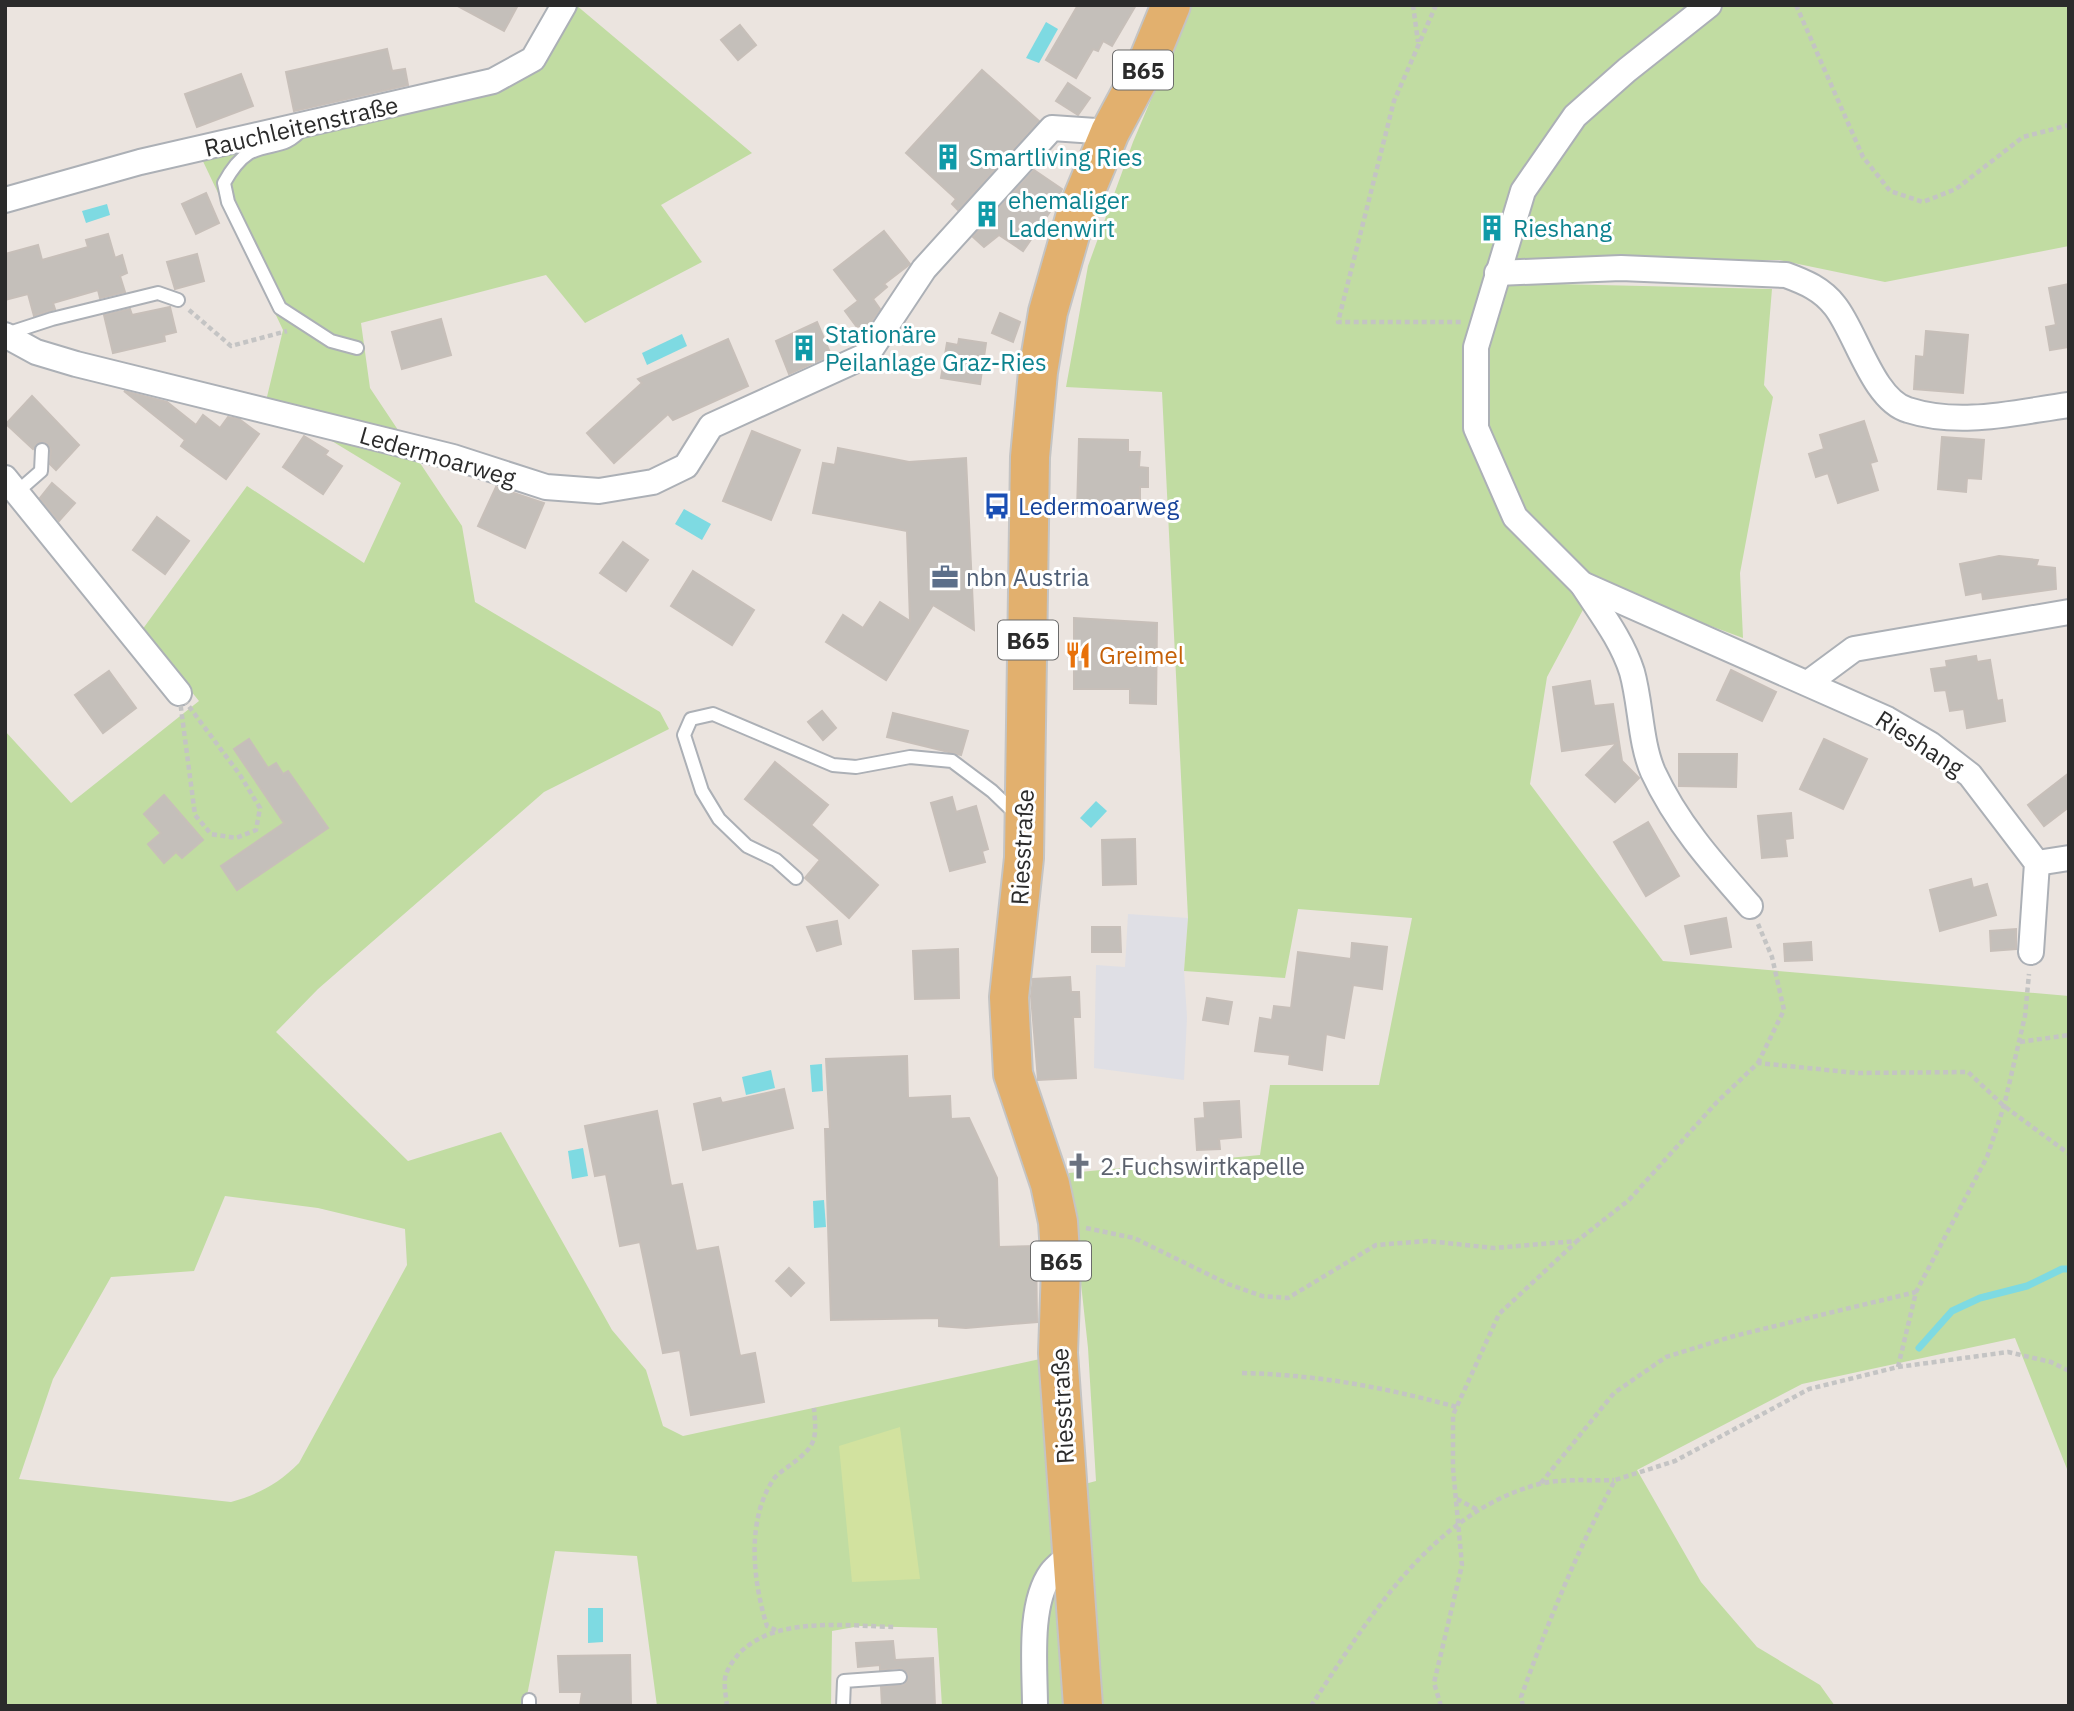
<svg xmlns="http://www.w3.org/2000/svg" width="2074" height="1711" font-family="'IBM Plex Sans',sans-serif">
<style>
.industrial{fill:#dfdfe5}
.green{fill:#c1dca2;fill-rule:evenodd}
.pitch{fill:#d2e29f}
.water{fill:#7edae2}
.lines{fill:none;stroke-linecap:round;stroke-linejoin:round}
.stream{stroke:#7edae2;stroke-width:7}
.building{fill:#c4bfba;stroke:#c7bfb9;stroke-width:2}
.service-casing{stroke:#acb0b6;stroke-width:16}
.minor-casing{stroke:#acb0b6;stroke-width:28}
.primary-casing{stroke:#c4c4c4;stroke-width:42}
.path{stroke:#c4c4c4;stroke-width:4.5;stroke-dasharray:5 3.5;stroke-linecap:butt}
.service{stroke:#fff;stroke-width:12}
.minor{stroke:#fff;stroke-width:24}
.primary{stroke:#e2b06e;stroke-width:38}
.labels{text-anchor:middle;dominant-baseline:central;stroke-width:6;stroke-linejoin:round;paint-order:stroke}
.shield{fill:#fff;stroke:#6b6b6b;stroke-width:2}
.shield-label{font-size:23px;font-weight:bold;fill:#2b2b2b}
.street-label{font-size:24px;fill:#2b2b2b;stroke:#fff}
.culture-label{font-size:24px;fill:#0d838f;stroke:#fff;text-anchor:start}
.transit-label{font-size:24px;fill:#164399;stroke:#fff;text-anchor:start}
.service-label{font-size:24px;fill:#4e5e75;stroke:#fff;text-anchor:start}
.food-label{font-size:24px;fill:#c56008;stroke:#fff;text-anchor:start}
.worship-label{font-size:24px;fill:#5b616d;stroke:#fff;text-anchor:start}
</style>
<rect width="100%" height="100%" fill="#ebe4df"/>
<path class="industrial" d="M1128,914L1188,918L1184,971L1187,1017L1184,1080L1094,1068L1096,965L1125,967Z"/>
<path class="green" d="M576,5L752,153L661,205L702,262L585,323L546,275L361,323L370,388L462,526L475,602L660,712L669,729L544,792L318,989L276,1032L408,1161L501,1132L612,1330L646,1370L663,1426L683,1436L1040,1359L1051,1493L1096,1481L1088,1348L1069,1173L1260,1155L1270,1085H1379L1412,918L1298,909L1285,978L1184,971L1188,918L1162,392L1066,387L1088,266L1133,142L1191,5H2069V246L1885,282L1779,260H1513L1518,283L1772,289L1764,385L1773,397L1740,573L1743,638L1673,612L1593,591L1547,677L1530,784L1663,961L2069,996V1474L2015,1338L1802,1384L1637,1470L1701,1582L1757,1647L1820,1685L1835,1706H942L937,1628L860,1626L832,1631L831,1706H657L637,1556L555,1551L525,1706H5V731L71,803L199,701L142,630L247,486L364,563L401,483L266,401L283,330L200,155L498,90ZM225,1196L318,1208L405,1229L407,1265L299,1463C278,1484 259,1494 231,1502L19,1479L53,1379L111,1277L194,1271Z"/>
<path class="pitch" d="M900,1427L920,1579L852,1582L839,1446Z"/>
<g class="water">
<path d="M1046,22L1058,29L1039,63L1026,58Z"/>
<path d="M107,204L110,215L86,223L82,211Z"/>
<path d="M682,334L687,346L647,365L642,353Z"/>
<path d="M684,509L711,524L702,540L675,524Z"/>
<path d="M1096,801L1107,811L1091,828L1080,818Z"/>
<path d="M822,1064L823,1091L812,1092L810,1065Z"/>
<path d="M771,1070L775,1088L746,1095L742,1077Z"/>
<path d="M583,1148L588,1176L572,1179L568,1151Z"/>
<path d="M824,1200L826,1227L814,1228L813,1201Z"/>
<path d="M588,1608H603V1642L588,1643Z"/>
</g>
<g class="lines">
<path class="stream" d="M1919,1348L1952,1311L1980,1298L2027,1286L2062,1269H2069"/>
</g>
<g class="building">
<path d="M456,5H518L504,31Z"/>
<path d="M1078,5H1136L1112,46L1103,41L1098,51L1093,49L1076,78L1046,60Z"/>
<path d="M740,25L756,45L738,60L721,40Z"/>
<path d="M387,49L392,71L405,69L408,85L294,111L286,72Z"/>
<path d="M982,70L1039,121L958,210L952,204L956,199L906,153Z"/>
<path d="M241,74L253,106L197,127L185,94Z"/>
<path d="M1068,83L1090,98L1078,115L1056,101Z"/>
<path d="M1034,170L1062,189L1056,203L1023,251L999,235L984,247L973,237Z"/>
<path d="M206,193L219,223L196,234L182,204Z"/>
<path d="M884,231L910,264L884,284L887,287L873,299L880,309L866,329L856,326L845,311L858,301L834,270Z"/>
<path d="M108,234L115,258L122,255L127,273L120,276L125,292L100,298L98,290L53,303L55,309L34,316L28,294L5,300V254L38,245L42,260L88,247L86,240Z"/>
<path d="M197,254L204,281L175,289L167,262Z"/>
<path d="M2069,284V347L2050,350L2046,327L2056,325L2049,288Z"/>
<path d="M170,307L176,332L164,335L165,341L113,353L104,315L130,309L132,315Z"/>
<path d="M1000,313L1020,322L1013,342L992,333Z"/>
<path d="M441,319L451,355L402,369L392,332Z"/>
<path d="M817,322L831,355L789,374L776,341Z"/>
<path d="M1926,331L1968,335L1963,393L1914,389L1916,356L1924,357Z"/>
<path d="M728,339L748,386L673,420L668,414L614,463L587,433L642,383L638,379Z"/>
<path d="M959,339L986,343L980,384L941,378L947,343L958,345Z"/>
<path d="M124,391L167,402L196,425L203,415L220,428L228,417L239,419L259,434L226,479L181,446L185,440Z"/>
<path d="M32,396L79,445L56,470L50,464L51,450L47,443L39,442L33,449L6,424Z"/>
<path d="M1864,421L1877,461L1870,463L1878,490L1838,503L1828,473L1816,477L1809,454L1824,449L1820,435Z"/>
<path d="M752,431L800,450L771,520L723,501Z"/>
<path d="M304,436L328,451L325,455L342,466L323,494L283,467Z"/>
<path d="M1942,437L1984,440L1981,479L1967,478L1966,492L1938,489Z"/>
<path d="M1079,439L1128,440V452H1140L1139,467L1148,468V487H1140V499H1126V512L1077,511Z"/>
<path d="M838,448L909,462L966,458L974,630L933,605L886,680L826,642L843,615L863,628L880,602L910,621L907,531L813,513L823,463L835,465Z"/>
<path d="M52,483L75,503L59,521L40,498Z"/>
<path d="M496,487L544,503L525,548L478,526Z"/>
<path d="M157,517L189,541L165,574L133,550Z"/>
<path d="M623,542L648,560L626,591L600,573Z"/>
<path d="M1999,556L2038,560L2036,566L2055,568L2056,589L1983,599L1982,592L1966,595L1960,564Z"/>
<path d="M693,571L754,610L732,645L671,606Z"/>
<path d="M1074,618L1157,623L1156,704L1130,703V689H1074Z"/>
<path d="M1976,656L1977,662L1990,660L1997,701L2002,700L2005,721L1967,728L1964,709L1950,711L1946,690L1935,691L1931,669L1947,667L1946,661Z"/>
<path d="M1731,670L1776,692L1762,721L1717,700Z"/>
<path d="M109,671L136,708L103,733L75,695Z"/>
<path d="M1590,681L1594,706L1613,704L1622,761L1639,778L1615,802L1586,775L1617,743L1562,751L1553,687Z"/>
<path d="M822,711L836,728L823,740L808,722Z"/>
<path d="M893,713L968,731L961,755L887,737Z"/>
<path d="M249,739L268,768L276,763L283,774L288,771L328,828L237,890L221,866L284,823L234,749Z"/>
<path d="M1824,739L1867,759L1843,809L1800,789Z"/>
<path d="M1679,754H1737L1736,787L1679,786Z"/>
<path d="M775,762L828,805L811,825L878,885L849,918L805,878L820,860L745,799Z"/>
<path d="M2069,773V807L2044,826L2028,805Z"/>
<path d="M164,795L203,840L182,858L176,852L164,863L148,844L161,833L144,814Z"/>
<path d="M952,797L956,812L976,806L988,849L982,851L985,862L950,871L931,803Z"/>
<path d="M1791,813L1793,838L1785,839L1787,856L1762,858L1758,816Z"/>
<path d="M1648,822L1679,876L1646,896L1614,842Z"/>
<path d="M1135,839L1136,884L1103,885L1102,840Z"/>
<path d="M1971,879L1973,888L1987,884L1996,915L1940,931L1930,890Z"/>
<path d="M1726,918L1731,947L1691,954L1685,926Z"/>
<path d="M837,921L841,944L817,951L807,927Z"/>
<path d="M1092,927H1120L1121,952H1092Z"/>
<path d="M2016,929V949L1991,951L1990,931Z"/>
<path d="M1811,942L1812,960L1785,961L1784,944Z"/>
<path d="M1352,943L1387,947L1382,989L1353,985L1344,1038L1326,1034L1322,1070L1289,1064L1290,1055L1255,1051L1260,1018L1272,1020L1274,1006L1291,1008L1298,952L1351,959Z"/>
<path d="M958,949L959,998L915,999L913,951Z"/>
<path d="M1070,977L1071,992H1079L1080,1017H1073L1076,1078L1038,1080L1031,996L1033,979Z"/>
<path d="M1207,998L1232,1002L1228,1024L1203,1020Z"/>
<path d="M907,1056L908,1098L950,1096L951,1119L969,1118L997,1178L999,1247L1036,1246L1037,1322L966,1328L939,1326V1318L831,1320L825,1129H830L826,1059Z"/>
<path d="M784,1089L793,1128L703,1150L694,1104L720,1098L722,1103Z"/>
<path d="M1239,1101L1241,1137L1219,1139L1220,1149L1197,1150L1195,1119L1205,1118L1204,1103Z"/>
<path d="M657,1111L671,1186L682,1184L696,1251L718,1247L740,1356L755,1353L764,1402L691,1415L680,1350L663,1353L640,1242L620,1246L606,1174L595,1176L585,1126Z"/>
<path d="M789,1268L804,1283L791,1296L776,1281Z"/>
<path d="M893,1641L895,1660L933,1658L935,1706H882L881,1687L904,1685L908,1680V1673L900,1668L880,1670V1665L858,1667L856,1643Z"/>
<path d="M630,1655L631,1706H580L582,1692H560L558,1656Z"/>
</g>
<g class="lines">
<g class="service-casing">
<g id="service">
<path d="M304,127C284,151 272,141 249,153C238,160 230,172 224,183L228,202L280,308L331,341L357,348"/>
<path d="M6,334L52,319L158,293L178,300"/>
<path d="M17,492L41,471L42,450"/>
<path d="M796,878L776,860L747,846L719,819L702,791L684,735L691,719L713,714L833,765L856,767L910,757L952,761L992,791L1018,816"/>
<path d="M529,1700V1706"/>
<path d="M843,1706L844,1681L900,1677"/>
</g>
</g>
<g class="minor-casing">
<g id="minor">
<path d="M1709,5L1627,70L1575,116L1523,191L1476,347V428L1515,517L1582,584L1887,719L1930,744L1970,775L2037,863L2031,952"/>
<path d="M5,200L140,162L493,81L533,59L564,5"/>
<path d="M1497,273L1621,268L1786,275C1805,282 1822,289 1835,306C1856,332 1873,400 1908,410C1961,427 2016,412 2069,405"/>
<path d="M5,335L36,352L76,364L453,457L546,487L599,491L653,482L686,466L711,426L867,355L924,269L1052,128L1110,132"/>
<path d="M5,478L179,693"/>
<path d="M1582,584C1600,612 1622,640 1632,672C1641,704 1640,742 1653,772C1677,824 1713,864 1750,906"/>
<path d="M1808,683L1854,649L2069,612"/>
<path d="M2037,863L2069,858"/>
<path d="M1035,1706C1035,1668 1028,1605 1051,1573C1056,1566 1065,1560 1071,1554"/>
</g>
</g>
<g class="primary-casing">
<path id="primary" d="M1083,1706L1058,1353L1061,1268L1058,1222L1050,1184L1013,1074L1009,997L1024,858L1030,457L1038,372L1048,312L1076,214L1110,132L1148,61L1171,5"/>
</g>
<g class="path">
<path d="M1413,5L1418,42"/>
<path d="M1436,5L1394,101L1338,322H1461"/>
<path d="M1796,5L1863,157L1890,191L1923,202L1956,189L2023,137L2069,125"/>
<path d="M189,310L231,346L287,331"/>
<path d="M179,693L240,775L260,808L256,830L236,838L211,834L195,815Z"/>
<path d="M2020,1042L2069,1035"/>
<path d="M1758,1063L1784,1010L1772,957L1758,924"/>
<path d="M1086,1228L1134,1238L1228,1284L1262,1296L1288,1298L1376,1245L1427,1241L1494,1248L1577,1241L1629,1200L1717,1102L1758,1063L1857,1073L1968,1072L2004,1106L2069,1154"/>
<path d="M1898,1367L1916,1292L1987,1157L2004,1106L2025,1016L2029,974"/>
<path d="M1242,1373C1320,1375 1382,1387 1457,1407"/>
<path d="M1541,1483L1614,1393L1666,1357L1734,1336L1916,1292"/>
<path d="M1457,1499L1478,1510"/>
<path d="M776,1630L767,1626C753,1582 746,1521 773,1480C777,1474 784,1470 789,1466C816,1446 817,1441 814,1408"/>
<path d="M727,1706C726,1696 723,1682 726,1674C752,1612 842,1626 896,1627"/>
<path d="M1311,1706C1369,1618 1431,1513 1539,1484C1562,1478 1591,1481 1614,1480"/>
<path d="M1441,1706L1434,1683L1462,1565L1453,1468V1415L1499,1314L1576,1242"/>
<path d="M1523,1706L1521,1697C1548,1622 1577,1551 1615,1480L1675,1461L1809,1389L1898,1367L2008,1352L2051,1362L2069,1371"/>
</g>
<use href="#service" class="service"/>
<use href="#minor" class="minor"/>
<use href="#primary" class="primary"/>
</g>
<defs>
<g id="building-bare" transform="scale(2.1)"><path d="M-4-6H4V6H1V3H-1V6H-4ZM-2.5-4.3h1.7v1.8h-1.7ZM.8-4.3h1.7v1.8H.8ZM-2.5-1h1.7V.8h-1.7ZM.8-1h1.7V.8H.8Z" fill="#0f9aa8" stroke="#fff" stroke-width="2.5" paint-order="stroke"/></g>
<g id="bus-bare" transform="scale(2.1)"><path d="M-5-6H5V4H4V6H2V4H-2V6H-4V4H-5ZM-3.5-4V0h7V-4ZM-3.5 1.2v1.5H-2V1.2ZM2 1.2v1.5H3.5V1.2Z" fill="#1a4fb4" stroke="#fff" stroke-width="2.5" paint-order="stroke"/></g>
<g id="office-bare" transform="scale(2.1)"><path d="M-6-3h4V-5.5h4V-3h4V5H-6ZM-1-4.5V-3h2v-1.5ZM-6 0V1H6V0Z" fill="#5c6f8a" stroke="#fff" stroke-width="2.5" paint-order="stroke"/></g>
<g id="restaurant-bare" transform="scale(2.1)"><path d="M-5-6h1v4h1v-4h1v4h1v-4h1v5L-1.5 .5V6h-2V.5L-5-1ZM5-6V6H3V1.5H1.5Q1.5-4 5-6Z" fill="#e8710a" stroke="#fff" stroke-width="2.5" paint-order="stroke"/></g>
<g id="church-bare" transform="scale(2.1)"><path d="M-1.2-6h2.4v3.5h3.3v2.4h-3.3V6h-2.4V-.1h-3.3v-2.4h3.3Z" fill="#6b7280" stroke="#fff" stroke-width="2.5" paint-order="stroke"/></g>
</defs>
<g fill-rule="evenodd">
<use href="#building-bare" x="948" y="157"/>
<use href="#building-bare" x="987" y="214"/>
<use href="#building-bare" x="1492" y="228"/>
<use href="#building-bare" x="804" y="348"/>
<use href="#bus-bare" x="997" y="506"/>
<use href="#office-bare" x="945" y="577"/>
<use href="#restaurant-bare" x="1078" y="655"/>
<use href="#church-bare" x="1079" y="1166"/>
</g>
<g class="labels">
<g class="shield">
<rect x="1113" y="50.5" width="60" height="39" rx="5"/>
<rect x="998" y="620.5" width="60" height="39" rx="5"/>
<rect x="1031" y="1241.5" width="60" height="39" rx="5"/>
</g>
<g class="shield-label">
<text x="1143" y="70">B65</text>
<text x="1028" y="640">B65</text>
<text x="1061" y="1261">B65</text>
</g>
<g class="street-label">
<text transform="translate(301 126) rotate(-13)">Rauchleitenstraße</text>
<text transform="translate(438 456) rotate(16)">Ledermoarweg</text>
<text transform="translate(1920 743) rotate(33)">Rieshang</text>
<text transform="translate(1022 847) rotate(-87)">Riesstraße</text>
<text transform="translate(1062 1406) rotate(-93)">Riesstraße</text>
</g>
<g class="culture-label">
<text x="969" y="157">Smartliving Ries</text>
<text x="1008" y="200">ehemaliger<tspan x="1008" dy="28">Ladenwirt</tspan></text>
<text x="1513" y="228">Rieshang</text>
<text x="825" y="334">Stationäre<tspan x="825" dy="28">Peilanlage Graz-Ries</tspan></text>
</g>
<g class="transit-label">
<text x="1018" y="506">Ledermoarweg</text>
</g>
<g class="service-label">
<text x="966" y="577">nbn Austria</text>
</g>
<g class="food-label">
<text x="1099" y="655">Greimel</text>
</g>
<g class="worship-label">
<text x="1100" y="1166">2.Fuchswirtkapelle</text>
</g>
</g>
<rect width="2074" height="1711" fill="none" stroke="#2b2b2b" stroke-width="14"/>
</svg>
